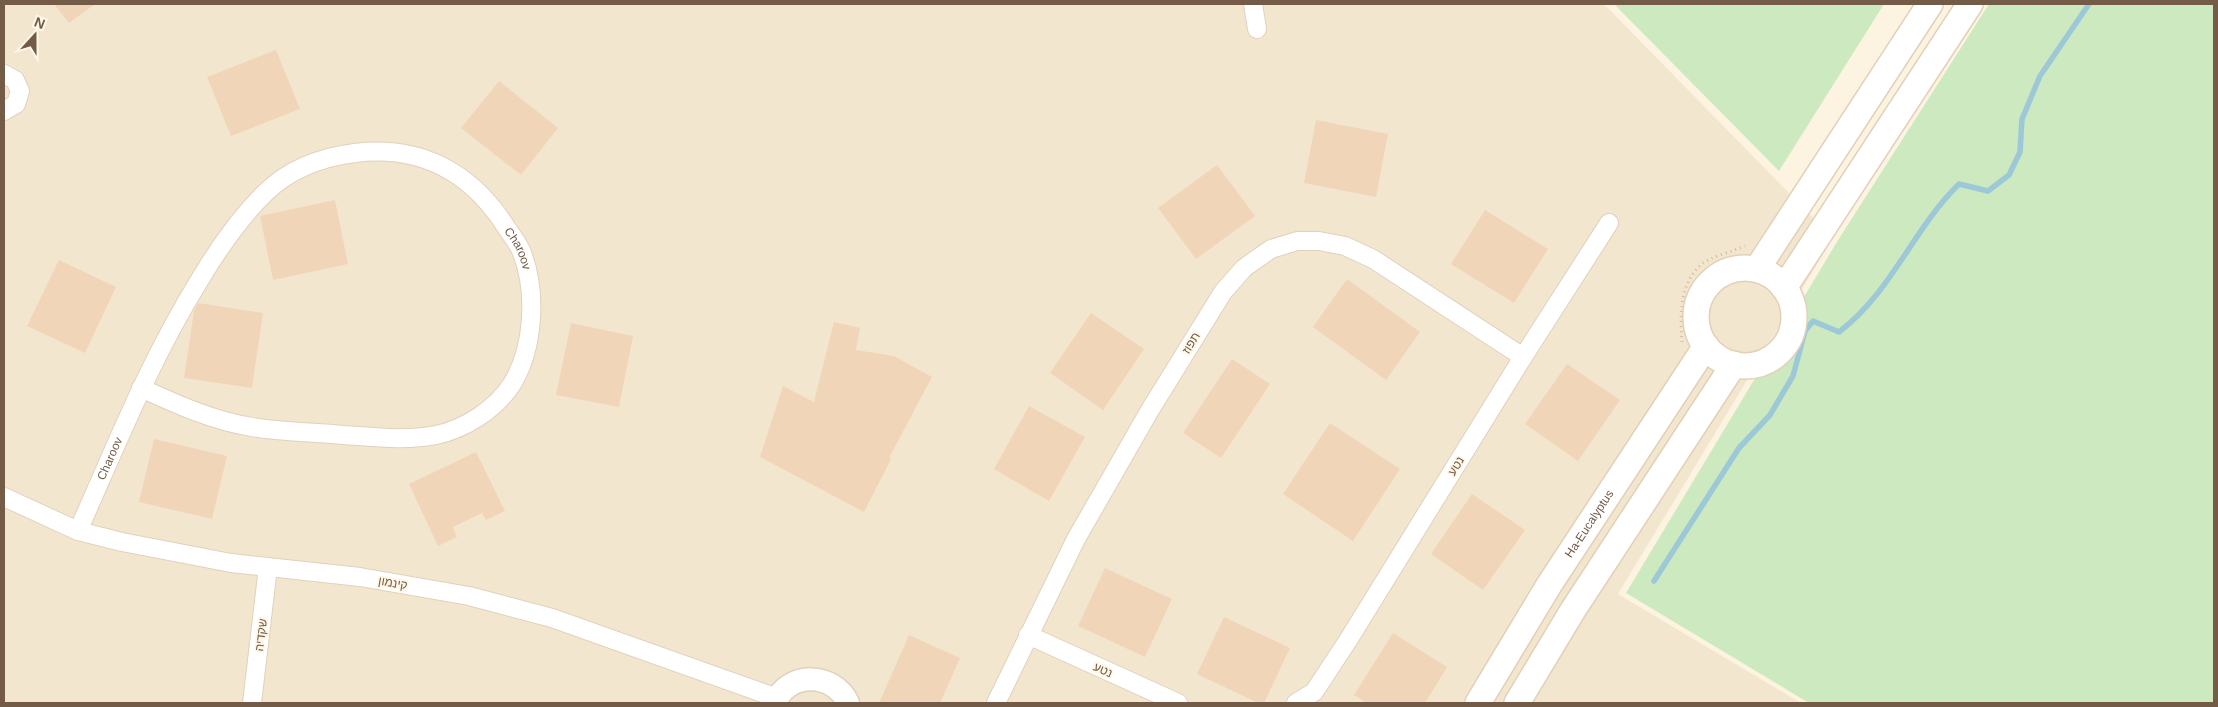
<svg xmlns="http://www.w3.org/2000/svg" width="2218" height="707" font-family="Helvetica,'Noto Sans Hebrew',sans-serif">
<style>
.residential{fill:#f3e6cf}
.green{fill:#cce9c0}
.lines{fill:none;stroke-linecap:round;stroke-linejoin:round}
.stream{stroke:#9cc8d7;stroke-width:5.5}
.building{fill:#f1d5b8}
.minor-casing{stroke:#e0d1bd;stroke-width:20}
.tertiary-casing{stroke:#e0d1bd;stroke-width:25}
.secondary-casing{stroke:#e2d0b8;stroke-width:28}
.path{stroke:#d6b89c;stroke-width:3;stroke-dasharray:1 4;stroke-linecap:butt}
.minor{stroke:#fff;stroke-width:18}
.tertiary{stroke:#fff;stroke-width:22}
.secondary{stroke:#fff;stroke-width:25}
.labels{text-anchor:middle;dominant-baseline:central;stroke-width:4;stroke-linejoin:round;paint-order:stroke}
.street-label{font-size:12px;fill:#735b48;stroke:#fff8e7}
</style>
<rect width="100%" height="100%" fill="#fcf4e1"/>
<path class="residential" d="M4,4H1604L1833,238L1618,594L1801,703H4Z"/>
<g class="green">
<path d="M1614,4H1884L1779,171Z"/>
<path d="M1989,4H2214V703H1809L1626,593L1840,237Z"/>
</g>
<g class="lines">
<path class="stream" d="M1654,581L1739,448L1770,415L1793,376L1805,331L1813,321L1839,332C1891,293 1913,229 1959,184L1988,191L2009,175L2020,152L2022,119L2040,76L2089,4"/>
</g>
<g class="building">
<path d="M54,4H95L69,23Z"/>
<path d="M276,50L300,109L231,136L207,77Z"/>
<path d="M499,81L558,128L521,175L461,128Z"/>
<path d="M1316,120L1388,134L1376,197L1304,183Z"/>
<path d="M1217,165L1255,216L1196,259L1158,208Z"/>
<path d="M335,200L348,264L273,280L260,216Z"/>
<path d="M1485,210L1548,249L1514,303L1451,264Z"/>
<path d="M59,260L116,287L85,353L27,326Z"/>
<path d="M1347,279L1420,332L1386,380L1313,327Z"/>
<path d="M198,303L263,313L252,388L184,378L194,311Z"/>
<path d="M1091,313L1144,349L1103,410L1050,373Z"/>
<path d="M834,322L860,328L856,350L894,356L932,377L889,458L891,459L864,512L760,457L783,386L814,402Z"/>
<path d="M571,323L633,336L619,407L556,395Z"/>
<path d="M1232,359L1270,384L1221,458L1183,433Z"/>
<path d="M1567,364L1620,400L1578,461L1525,424Z"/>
<path d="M1029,406L1085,437L1049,501L994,469Z"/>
<path d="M1330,423L1400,469L1353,541L1283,494Z"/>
<path d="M154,439L227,456L212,519L139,502Z"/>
<path d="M476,452L505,511L486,520L482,513L453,527L457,537L438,546L409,484Z"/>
<path d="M1472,494L1525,530L1483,590L1431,554Z"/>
<path d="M1105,568L1172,599L1145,657L1078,626Z"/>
<path d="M1224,617L1290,648L1264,703H1258L1197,674Z"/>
<path d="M1393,633L1447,667L1425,703H1367L1354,695Z"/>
<path d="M909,635L960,658L940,703H879Z"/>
</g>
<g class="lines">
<g class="minor-casing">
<g id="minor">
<path d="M1253,4L1257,29"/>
<path d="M4,74L15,80L20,91L16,104L4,111"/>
<path d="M4,497L78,531L122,542L231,563L360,577L469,596L552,618L777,698"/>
<path id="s1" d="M78,531C116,446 150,360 199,281C218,249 239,218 266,192C290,169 322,157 355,153C420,145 471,172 506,227C511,235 519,244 522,253C537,292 534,348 512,384C496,409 465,429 436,435C406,441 374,437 344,435C313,432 282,432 252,427C213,421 176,404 141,388"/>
<path d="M1028,635L1178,703"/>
<path d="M252,703L268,567"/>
<path d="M996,703L1076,539L1150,410L1223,292L1244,268L1271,249L1297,241H1319L1345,246L1373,259L1523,357"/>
<path d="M1296,703L1314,692L1347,642L1523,357L1609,223"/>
</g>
</g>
<g class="tertiary-casing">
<path id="tertiary" d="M775,703C788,671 834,672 848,703"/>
</g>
<g class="secondary-casing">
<g id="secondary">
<circle cx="1745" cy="317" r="49"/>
<path d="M1757,269L1930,4"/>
<path d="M1784,288L1970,4"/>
<path id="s2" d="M1478,703L1549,585L1706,346"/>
<path d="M1517,703L1573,610L1734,364"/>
</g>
</g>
<path class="path" d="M1682,342C1680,316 1679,283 1702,264C1710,257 1734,251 1745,246"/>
<use href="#minor" class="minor"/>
<use href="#tertiary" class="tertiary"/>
<use href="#secondary" class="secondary"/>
</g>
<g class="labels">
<g class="street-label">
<text stroke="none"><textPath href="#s1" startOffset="692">Charoov</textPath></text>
<text transform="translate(1191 343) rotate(-58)">תפוז</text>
<text stroke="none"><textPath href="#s1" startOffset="79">Charoov</textPath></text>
<text transform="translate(1456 466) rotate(-58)">נטע</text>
<text stroke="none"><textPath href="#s2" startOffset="211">Ha-Eucalyptus</textPath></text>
<text transform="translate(393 583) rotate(10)">קינמון</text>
<text transform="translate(261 635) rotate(-83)">שקדיה</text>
<text transform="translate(1103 670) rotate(24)">נטע</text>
</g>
</g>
<rect width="2218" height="707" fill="none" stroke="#735b48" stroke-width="10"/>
<g transform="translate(35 35) rotate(21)" stroke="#fff8e7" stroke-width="4" paint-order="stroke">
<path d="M0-4L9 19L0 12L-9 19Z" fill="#735b48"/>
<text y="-8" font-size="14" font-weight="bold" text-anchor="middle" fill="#735b48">N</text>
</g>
</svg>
